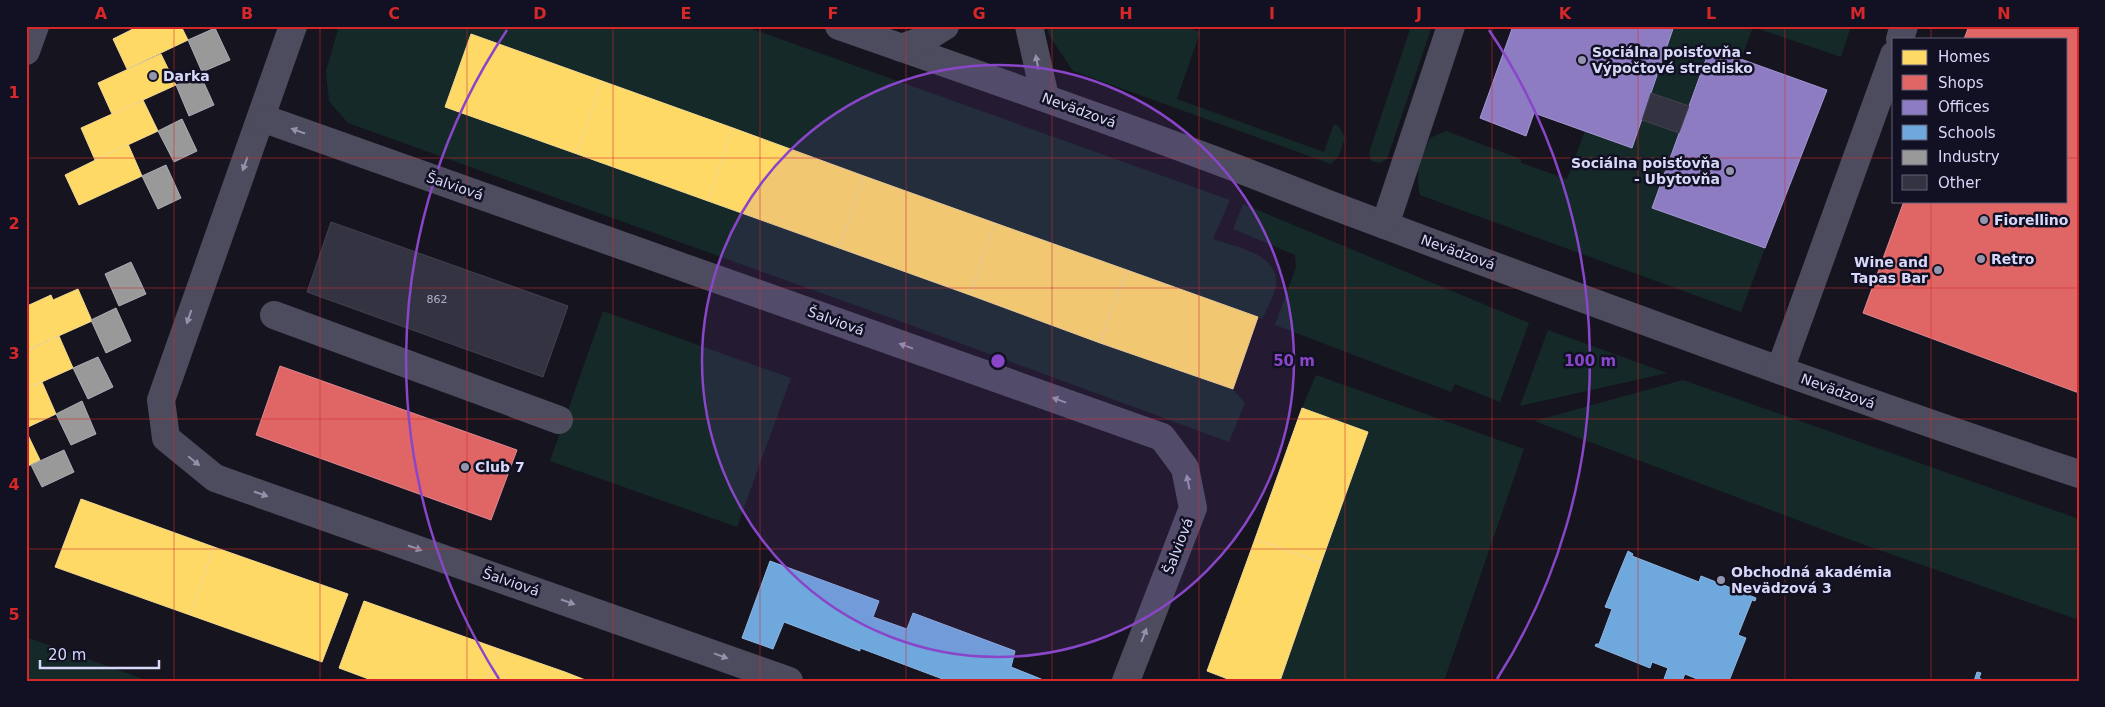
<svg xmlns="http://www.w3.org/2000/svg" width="2105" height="707" font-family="'DejaVu Sans',sans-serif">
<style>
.green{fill:#152928}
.homes{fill:#ffd966;stroke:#f3d992}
.shops{fill:#e06666;stroke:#de8892}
.offices{fill:#8e7cc3;stroke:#a498d4}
.schools{fill:#6fa8dc;stroke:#8eb6e5}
.industry{fill:#999;stroke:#acacb6}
.building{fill:#343341;stroke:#434152}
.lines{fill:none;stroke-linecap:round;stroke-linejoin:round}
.minor{stroke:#4c4c5e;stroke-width:28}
.oneway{fill:#9292ac}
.grid{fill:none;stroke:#d62828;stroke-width:1;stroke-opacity:0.55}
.ring{fill:none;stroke:#8946c8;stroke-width:2.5}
.poi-dot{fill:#9494ad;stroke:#121123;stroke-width:2}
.labels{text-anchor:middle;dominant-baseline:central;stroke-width:5;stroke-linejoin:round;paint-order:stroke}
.number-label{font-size:11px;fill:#afafcc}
.poi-label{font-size:14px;font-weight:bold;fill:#d8d8fa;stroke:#121123;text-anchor:start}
.street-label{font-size:14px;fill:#d8d8fa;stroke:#121123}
.centre{fill:#8946c8;stroke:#121123;stroke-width:2.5}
.ring-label{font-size:15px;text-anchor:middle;font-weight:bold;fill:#8946c8;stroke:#121123;stroke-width:5;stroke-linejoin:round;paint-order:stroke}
.neatline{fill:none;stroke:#d62828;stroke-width:2}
.grid-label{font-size:16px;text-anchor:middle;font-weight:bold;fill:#d62828}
</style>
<rect width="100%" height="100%" fill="#16151f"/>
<g class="green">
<path d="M339,26H744L1230,200L1213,239C1236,247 1280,254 1276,286C1274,296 1267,309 1262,319L472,35L446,107L1233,389L1245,403L1229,442L891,318L348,123L329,101L326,71Z"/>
<path d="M1047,26H1183L1200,32L1177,99L1324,152L1334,124L1339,126L1345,138L1339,155L1331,164L1073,71L1049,35Z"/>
<path d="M1411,26H1432L1387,159L1380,163L1371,161L1369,153Z"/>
<path d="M1674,26H1851L1841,57L1753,27L1741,59L1709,48L1652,208L1765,248L1741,312L1420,195C1415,171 1420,159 1430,138L1446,131L1521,159V163L1567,179L1585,131L1632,147Z"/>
<path d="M1243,204L1529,323L1500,402L1455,384L1451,392L1275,325L1296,267L1295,255L1233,229Z"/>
<path d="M603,311L791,378L737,527L550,461Z"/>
<path d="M1548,330L1667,373L1520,406Z"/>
<path d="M1316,375L1524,449L1444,681H1280L1368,432L1302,408Z"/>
<path d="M1683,380L2079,519V620L1848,539L1534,421Z"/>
<path d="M26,637L149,681H26Z"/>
</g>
<g class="homes">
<path d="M139,26H181L188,40L127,69L113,39Z"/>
<path d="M471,34L602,81L577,154L445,107Z"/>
<path d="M161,54L176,85L112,114L98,83Z"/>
<path d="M602,81L733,128L708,201L577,154Z"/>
<path d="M143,100L158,131L95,160L81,128Z"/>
<path d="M733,128L864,176L839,248L708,201Z"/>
<path d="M128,144L142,176L79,205L65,175Z"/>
<path d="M864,176L995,223L970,295L839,248Z"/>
<path d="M995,223L1127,270L1100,343L970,295Z"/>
<path d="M1127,270L1258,317L1233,389L1100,343Z"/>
<path d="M78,289L92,321L27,350L26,313L29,311L27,306L51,295L53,300Z"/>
<path d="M59,336L73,368L26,389V351Z"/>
<path d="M42,382L56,414L26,428V389Z"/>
<path d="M1302,408L1368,432L1321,563L1255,539Z"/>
<path d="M26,431L40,460L26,467Z"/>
<path d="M81,499L214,547L190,615L55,567Z"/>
<path d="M1255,539L1321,563L1280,681H1233L1207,671Z"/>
<path d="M214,547L348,594L322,662L190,615Z"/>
<path d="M364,601L499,649L487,681H374L339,668Z"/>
<path d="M499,649L565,672L588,681H487Z"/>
</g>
<g class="shops">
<path d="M1969,26H2079V393L1863,313L1904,201H2066V39H1964Z"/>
<path d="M280,366L517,450L491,520L256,435Z"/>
</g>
<g class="offices">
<path d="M1513,26H1674L1632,148L1534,113L1526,136L1480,118Z"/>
<path d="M1710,48L1827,90L1765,248L1652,208Z"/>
</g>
<g class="schools">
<path d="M1628,551L1633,554L1632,556L1699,582L1701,576L1756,598L1755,601L1752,600L1738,635L1746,638L1729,681H1702L1685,674L1682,681H1668L1664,679L1668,668L1652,662L1650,668L1595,646L1596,644H1599L1612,609L1605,607Z"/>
<path d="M770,561L879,601L873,617L907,629L913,613L1015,651L1011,667L1046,681H948L860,648V651L784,622L773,649L742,638Z"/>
<path d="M1977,672L1981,673L1979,678L1985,681H1974Z"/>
</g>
<g class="industry">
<path d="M215,28L230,60L202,72L188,40Z"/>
<path d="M200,74L214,105L189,116L176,85Z"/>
<path d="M182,119L197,151L174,162L158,131Z"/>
<path d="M166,165L181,198L158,209L142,176Z"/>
<path d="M131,262L146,294L119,306L105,274Z"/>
<path d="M116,308L131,341L106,353L91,320Z"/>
<path d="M98,357L113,387L88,399L73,368Z"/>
<path d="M82,401L96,434L71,445L56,414Z"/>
<path d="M64,450L74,472L42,487L31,465Z"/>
</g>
<g class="building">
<path d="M1651,93L1689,106L1679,133L1642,120Z"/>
<path d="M331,222L568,306L543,377L307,292Z"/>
</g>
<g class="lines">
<g class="minor">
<path d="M293,26L161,400L166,438L215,478L789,681"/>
<path d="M839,26C960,68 1081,110 1201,155C1245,171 1287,188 1331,205C1579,298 1828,390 2079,474"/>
<path d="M1029,26L1045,97"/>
<path d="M1900,39L1904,26"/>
<path d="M901,48L921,41L945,26"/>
<path d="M26,51L35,26"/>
<path d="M262,118L1162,437L1185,468L1193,508L1126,681"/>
<path d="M1385,225L1451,26"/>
<path d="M274,315L559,420"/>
<path d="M1780,370L1894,55"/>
</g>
</g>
<defs><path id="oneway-solid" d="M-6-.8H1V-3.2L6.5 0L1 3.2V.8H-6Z" transform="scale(1.25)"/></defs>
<g class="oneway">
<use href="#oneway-solid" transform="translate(1037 62) rotate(-101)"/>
<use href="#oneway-solid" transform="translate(298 131) rotate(-161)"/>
<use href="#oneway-solid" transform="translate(245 164) rotate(110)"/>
<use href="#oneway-solid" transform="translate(189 317) rotate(109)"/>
<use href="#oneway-solid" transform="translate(906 346) rotate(-160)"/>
<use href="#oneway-solid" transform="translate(1059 400) rotate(-160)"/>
<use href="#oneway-solid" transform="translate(194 461) rotate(39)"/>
<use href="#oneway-solid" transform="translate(1188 482) rotate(-101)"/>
<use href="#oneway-solid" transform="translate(261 494) rotate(19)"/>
<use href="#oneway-solid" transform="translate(415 548) rotate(19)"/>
<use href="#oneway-solid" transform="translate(568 602) rotate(19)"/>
<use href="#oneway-solid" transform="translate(1144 635) rotate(-69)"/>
<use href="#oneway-solid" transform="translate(721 656) rotate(20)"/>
</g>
<path class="grid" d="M174,26V681M320,26V681M467,26V681M613,26V681M760,26V681M906,26V681M1052,26V681M1199,26V681M1345,26V681M1492,26V681M1638,26V681M1785,26V681M1931,26V39M26,158H1894M2066,158H2079M1931,201V681M26,288H2079M26,419H2079M26,549H2079"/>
<circle cx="998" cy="361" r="296" fill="#8946c8" fill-opacity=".12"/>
<g class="ring">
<circle cx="998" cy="361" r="296"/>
<path d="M499 679A592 592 0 0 1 507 30M1489 30A592 592 0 0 1 1497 679"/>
</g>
<g class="poi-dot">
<circle cx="1582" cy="60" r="5"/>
<circle cx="153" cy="76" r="5"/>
<circle cx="1730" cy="171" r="5"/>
<circle cx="1984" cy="220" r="5"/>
<circle cx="1981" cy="259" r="5"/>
<circle cx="1938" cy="270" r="5"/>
<circle cx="465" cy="467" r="5"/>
<circle cx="1721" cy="580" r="5"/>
</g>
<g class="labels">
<g class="number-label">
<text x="437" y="299">862</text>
</g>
<g class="poi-label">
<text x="1592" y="52">Sociálna poisťovňa -<tspan x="1592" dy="16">Výpočtové stredisko</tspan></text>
<text x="163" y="76">Darka</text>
<text x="1720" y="163" text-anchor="end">Sociálna poisťovňa<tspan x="1720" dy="16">- Ubytovňa</tspan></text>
<text x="1994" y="220">Fiorellino</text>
<text x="1991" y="259">Retro</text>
<text x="1928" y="262" text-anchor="end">Wine and<tspan x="1928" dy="16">Tapas Bar</tspan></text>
<text x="475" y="467">Club 7</text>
<text x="1731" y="572">Obchodná akadémia<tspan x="1731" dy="16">Nevädzová 3</tspan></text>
</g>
<g class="street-label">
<text transform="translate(1079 110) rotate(20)">Nevädzová</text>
<text transform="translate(455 186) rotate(19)">Šalviová</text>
<text transform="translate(1458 252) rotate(20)">Nevädzová</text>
<text transform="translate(836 321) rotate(20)">Šalviová</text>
<text transform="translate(1838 391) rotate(20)">Nevädzová</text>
<text transform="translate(1178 546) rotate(-69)">Šalviová</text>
<text transform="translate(511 582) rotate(19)">Šalviová</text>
</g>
</g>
<circle cx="998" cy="361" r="8" class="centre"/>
<g class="ring-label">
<text x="1294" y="366">50 m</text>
<text x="1590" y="366">100 m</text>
</g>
<rect width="2105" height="707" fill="none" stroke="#121123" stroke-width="55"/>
<rect x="1892" y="38" width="175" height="165" fill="#121123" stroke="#616179"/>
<rect x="1902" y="50" width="25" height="15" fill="#ffd966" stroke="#616179"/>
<text x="1938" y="62" font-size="15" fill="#d8d8fa">Homes</text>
<rect x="1902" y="75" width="25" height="15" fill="#e06666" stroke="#616179"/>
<text x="1938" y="88" font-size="15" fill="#d8d8fa">Shops</text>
<rect x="1902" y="100" width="25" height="15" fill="#8e7cc3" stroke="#616179"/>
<text x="1938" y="112" font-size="15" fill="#d8d8fa">Offices</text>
<rect x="1902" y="125" width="25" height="15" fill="#6fa8dc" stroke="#616179"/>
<text x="1938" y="138" font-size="15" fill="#d8d8fa">Schools</text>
<rect x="1902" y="150" width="25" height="15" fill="#999999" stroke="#616179"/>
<text x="1938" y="162" font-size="15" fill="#d8d8fa">Industry</text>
<rect x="1902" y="175" width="25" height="15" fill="#343341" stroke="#616179"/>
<text x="1938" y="188" font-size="15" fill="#d8d8fa">Other</text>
<path d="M40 660v8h119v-8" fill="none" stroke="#d8d8fa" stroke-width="2.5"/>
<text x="48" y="660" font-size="15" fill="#d8d8fa" stroke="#121123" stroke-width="4" paint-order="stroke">20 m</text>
<rect x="28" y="28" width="2050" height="652" class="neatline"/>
<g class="grid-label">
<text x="101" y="19">A</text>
<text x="247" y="19">B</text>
<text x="394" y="19">C</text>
<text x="540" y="19">D</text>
<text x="686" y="19">E</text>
<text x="833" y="19">F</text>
<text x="979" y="19">G</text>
<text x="1126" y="19">H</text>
<text x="1272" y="19">I</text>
<text x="1419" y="19">J</text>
<text x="1565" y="19">K</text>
<text x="1711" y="19">L</text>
<text x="1858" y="19">M</text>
<text x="2004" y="19">N</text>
<text x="14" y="98">1</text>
<text x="14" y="229">2</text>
<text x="14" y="359">3</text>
<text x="14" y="490">4</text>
<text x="14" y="620">5</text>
</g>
</svg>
